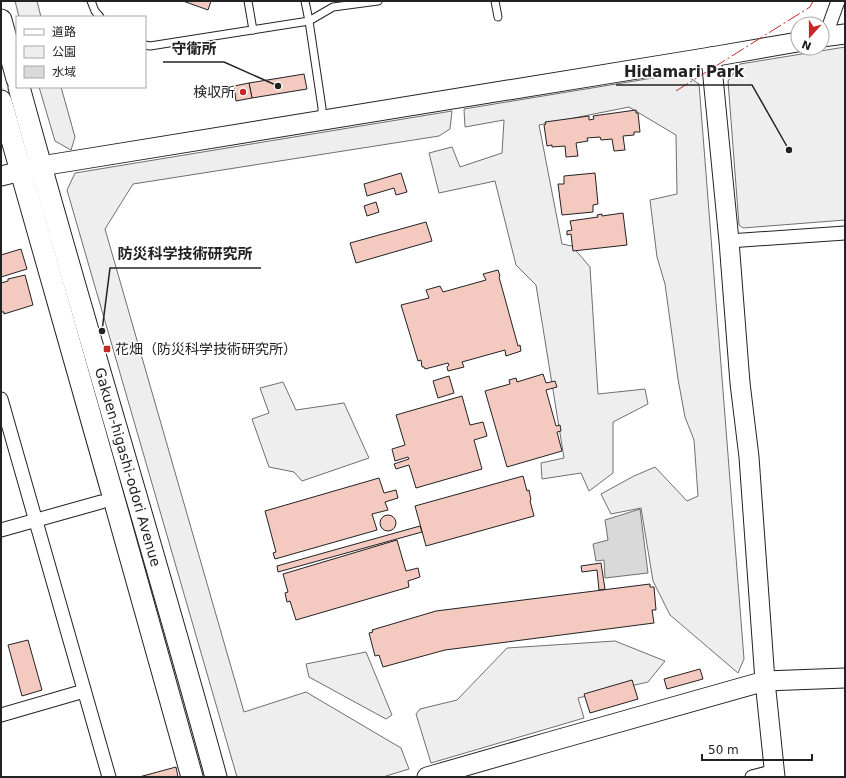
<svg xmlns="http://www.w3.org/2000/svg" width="846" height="778" font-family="'DejaVu Sans','Noto Sans JP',sans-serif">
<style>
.green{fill:#eee;stroke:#6f6f6f}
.water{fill:#d9d9d9;stroke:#6f6f6f}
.building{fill:#f3c9c0;stroke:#222}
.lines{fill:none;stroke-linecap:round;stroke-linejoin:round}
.lane-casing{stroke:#222;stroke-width:9}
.street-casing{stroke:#222;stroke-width:15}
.secondary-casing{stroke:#222;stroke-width:21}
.primary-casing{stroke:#222;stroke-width:23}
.lane{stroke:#fff;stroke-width:7}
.street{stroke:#fff;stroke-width:13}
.secondary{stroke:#fff;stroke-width:19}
.primary{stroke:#fff;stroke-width:21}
.power{stroke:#c62828;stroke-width:1;stroke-dasharray:14 3 2 3;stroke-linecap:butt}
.poi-dot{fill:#c62828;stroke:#fff;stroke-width:1.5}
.labels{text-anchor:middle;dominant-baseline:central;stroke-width:3;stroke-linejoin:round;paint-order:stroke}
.poi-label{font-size:14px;fill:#222;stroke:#fff;text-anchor:end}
.street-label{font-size:14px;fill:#222;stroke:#fff}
.leader{fill:none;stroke:#222;stroke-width:1.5}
.callout-dot{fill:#222;stroke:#fff;stroke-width:1.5}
.callout-label{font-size:15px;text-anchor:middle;font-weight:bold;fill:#222;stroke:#fff;stroke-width:3;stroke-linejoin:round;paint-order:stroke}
</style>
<rect width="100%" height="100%" fill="#fff"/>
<g class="green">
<path d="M15,1H37L41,17H19Z"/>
<path d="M845,47V220L743,228L739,225L728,81L740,64Z"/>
<path d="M683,73L699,84L744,659L738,673L670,615L653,581L641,508L611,514L601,494L634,476L655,467L687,501L698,496L694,440L685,417L678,379L665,284L657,257L650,200L677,194L676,135L629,107L539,125L562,244L572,246L590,267L598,394L645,389L648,404L613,422V473L589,491L581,473L542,479L541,463L564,458L536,285L516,265L495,181L439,193L429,153L452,147L460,167L502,153L504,120L465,127L464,109Z"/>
<path d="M39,87H61L75,137L71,150L55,141Z"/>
<path d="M452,111L450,129L439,136L133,184L105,229L244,712L306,692L401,748L409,769L383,777H237L67,190L75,173Z"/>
<path d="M283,382L296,410L344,403L369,458L302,481L294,472L269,467L252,419L269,413L260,388Z"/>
<path d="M615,641L665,661L648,682L578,698L584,718L431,763L416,714L420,709L457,700L507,648Z"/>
<path d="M366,652L392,715L386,719L309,677L306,664Z"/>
</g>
<path class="water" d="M640,509L648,573L605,578L604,560L596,561L593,544L608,540L605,520Z"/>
<g class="building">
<path d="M183,1H211L208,10Z"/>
<path d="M304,74L307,89L252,98L249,83Z"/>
<path d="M249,83L252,98L236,101L234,86Z"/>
<path d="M636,110V113H638L640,132H634V135L623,136L625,150L614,151L612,139L601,140L600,137L587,138L588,141L576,143L578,156L566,157L565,146L552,147V145L547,146L544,125L546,124L545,122L589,116V120L594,119L593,116Z"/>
<path d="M401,173L407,192L396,195L394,188L367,196L364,184Z"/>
<path d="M595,173L598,204L593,205V212L562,215L558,184H564V176Z"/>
<path d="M376,202L379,212L367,216L364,206Z"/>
<path d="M623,213L627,245L573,251L571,234L567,235V231L572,230L570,221L598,217L597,215L602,214V216Z"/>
<path d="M426,222L432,241L356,263L350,243Z"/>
<path d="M21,249L27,269L1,277V255Z"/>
<path d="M498,270L500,276L499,277L518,346L520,345L521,351L506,356L505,350L462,362L464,367L448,371L447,367L449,365L448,363L425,369L424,367H422L421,360L418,361L401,305L429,298L426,290L440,286L443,292L486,280L483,274Z"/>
<path d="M25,275L33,305L4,314V312H2L1,308V283L8,281V279Z"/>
<path d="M543,374L546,383L555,381L557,387L546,390L556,426L560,425L561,431L557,432L562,451L507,467L485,391L510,384L509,380L516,378L517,382Z"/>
<path d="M449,376L454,393L438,398L433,381Z"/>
<path d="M462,396L470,425L483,422L487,436L474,440L482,469L416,488L409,465L396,469L394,464L409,459L408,457L395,461L392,449L405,445L396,415Z"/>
<path d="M523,476L527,491L529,490L531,500L530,501L534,516L426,546L415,506Z"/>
<path d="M379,478L384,493L396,490L398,498L385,502L388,510L372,514L377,530L275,559L273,553L276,552L265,511Z"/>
<circle cx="388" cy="523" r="8"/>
<path d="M420,526L422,532L278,572L277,566Z"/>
<path d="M397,540L406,571L418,568L420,577L408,581L409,587L296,620L290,601L287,602L285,593L288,592L283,574Z"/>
<path d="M601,563L605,589L599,590L597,570L582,572L581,566Z"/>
<path d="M650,584V587H654L656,610H652L654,623L445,650L383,667L379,655L375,656L369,633L373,632L372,630L436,611Z"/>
<path d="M28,640L42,690L22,696L8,645Z"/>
<path d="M700,669L703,679L667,689L664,679Z"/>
<path d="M632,680L638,699L590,713L584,694Z"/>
<path d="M176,767L178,777H139Z"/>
</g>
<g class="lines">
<g class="lane-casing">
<g id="lane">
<path d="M91,1L95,11L100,17"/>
<path d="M248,1L253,30"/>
<path d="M305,1L309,21L322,108V119"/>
<path d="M495,1L498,17"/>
<path d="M145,45L150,46L309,21L333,7L378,1"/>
</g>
</g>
<g class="street-casing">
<g id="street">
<path d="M825,37L838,1"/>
<path d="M729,241L845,233"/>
<path d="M1,399L109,777"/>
<path d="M1,530L101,502"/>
<path d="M1,715L84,691"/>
<path d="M752,777L775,771"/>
</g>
</g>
<g class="secondary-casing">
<g id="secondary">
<path d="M822,37L845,34"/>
<path d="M711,57L729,241L740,383L749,457L765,681L775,777"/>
<path d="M1,176L41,166L711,57L798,42"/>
<path d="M427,777L549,742L765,681L845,678"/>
</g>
</g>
<g class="primary-casing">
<g id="primary">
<path d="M1,20L17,79"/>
<path d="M19,87C82,318 153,546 216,777"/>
<path d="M1,101L114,499L192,777"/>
</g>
</g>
<use href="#lane" class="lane"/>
<use href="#street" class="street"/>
<use href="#secondary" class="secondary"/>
<use href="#primary" class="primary"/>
<path class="power" d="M676,91L810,7L813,1"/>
</g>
<g class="poi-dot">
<circle cx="243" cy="92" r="4"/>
<rect x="103" y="345" width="8" height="8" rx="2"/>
</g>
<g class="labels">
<g class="poi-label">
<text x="235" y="92">検収所</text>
<text x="115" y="349" text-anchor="start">花畑（防災科学技術研究所）</text>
</g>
<g class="street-label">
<text transform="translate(128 467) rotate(74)">Gakuen-higashi-odori Avenue</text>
</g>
</g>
<path class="leader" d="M278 86L224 62H163M789 150L752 85H616M102 331L110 268H261"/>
<g class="callout-dot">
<circle cx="278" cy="86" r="4"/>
<circle cx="789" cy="150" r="4"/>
<circle cx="102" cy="331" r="4"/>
</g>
<g class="callout-label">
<text x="194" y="54">守衛所</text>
<text x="684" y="77">Hidamari Park</text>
<text x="185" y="259">防災科学技術研究所</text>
</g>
<rect width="846" height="778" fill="none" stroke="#222222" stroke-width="4"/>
<rect x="16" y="16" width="130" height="72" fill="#ffffff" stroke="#a7a7a7"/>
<rect x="24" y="29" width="20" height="6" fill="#ffffff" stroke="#a7a7a7"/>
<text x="52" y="36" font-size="12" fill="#222222">道路</text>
<rect x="24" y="46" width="20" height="12" fill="#eeeeee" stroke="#a7a7a7"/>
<text x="52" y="56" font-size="12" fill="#222222">公園</text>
<rect x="24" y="66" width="20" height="12" fill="#d9d9d9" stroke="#a7a7a7"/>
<text x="52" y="76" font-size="12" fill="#222222">水域</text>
<g transform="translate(810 36) rotate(201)"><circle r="19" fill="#ffffff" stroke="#a7a7a7"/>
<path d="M0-3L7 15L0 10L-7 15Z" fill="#c62828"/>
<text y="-6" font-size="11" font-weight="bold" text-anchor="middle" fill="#222222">N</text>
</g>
<path d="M702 754v6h110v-6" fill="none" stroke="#222222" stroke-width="2"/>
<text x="708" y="754" font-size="12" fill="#222222" stroke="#ffffff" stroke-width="3" paint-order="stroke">50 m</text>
</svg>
